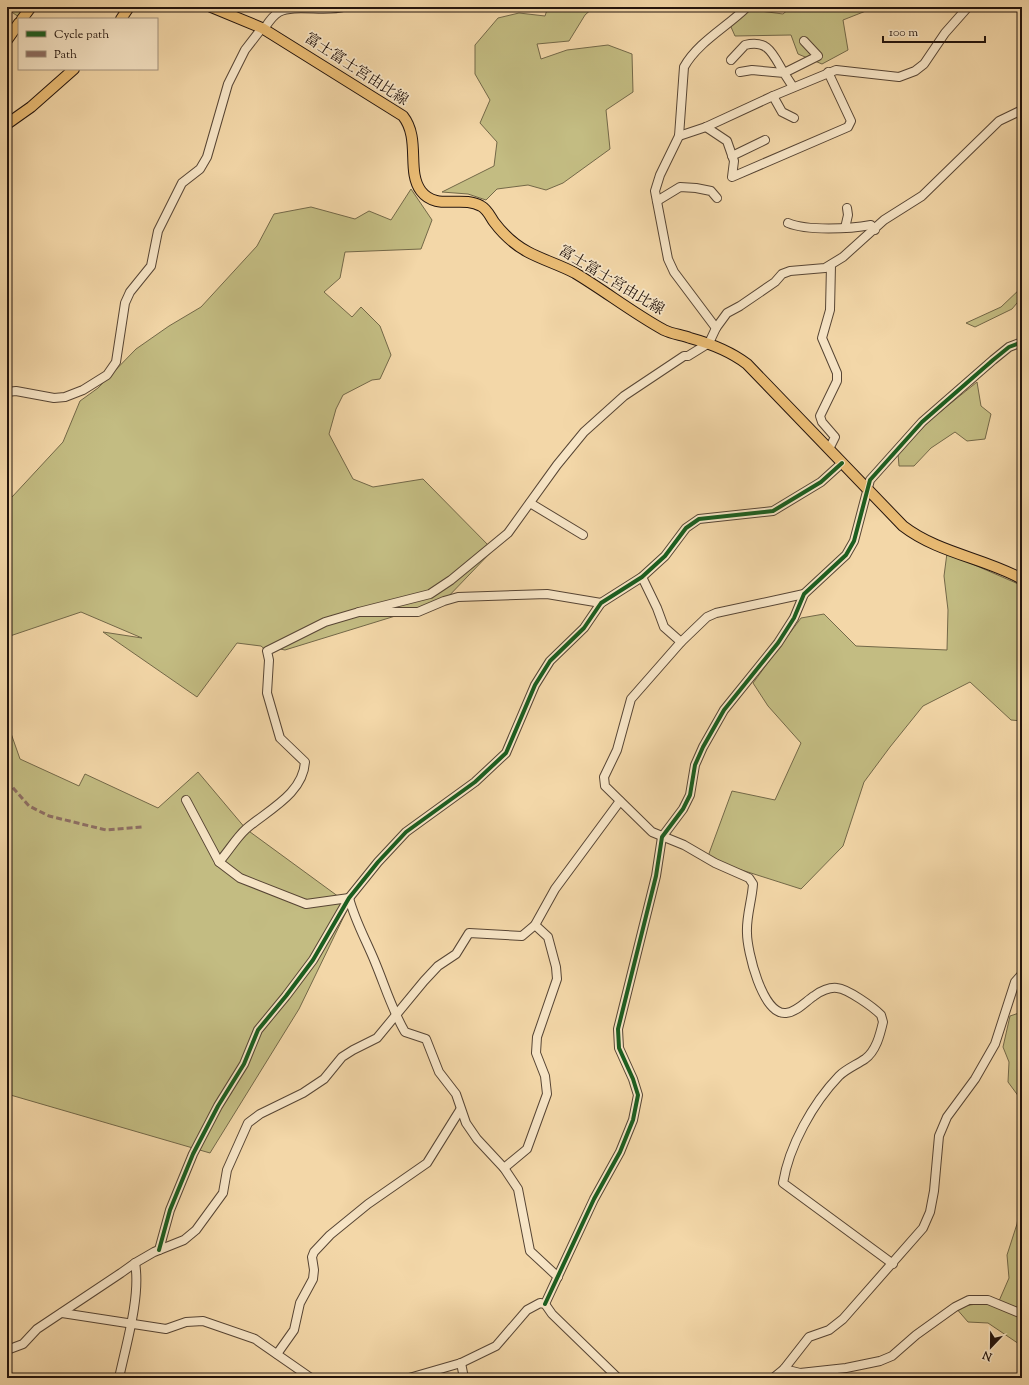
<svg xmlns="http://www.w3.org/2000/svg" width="1029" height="1385" font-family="'Sorts Mill Goudy','Noto Serif JP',serif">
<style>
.green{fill:#c3bc82;stroke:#736848}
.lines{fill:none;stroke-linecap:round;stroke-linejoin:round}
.minor-casing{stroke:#574534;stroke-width:10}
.major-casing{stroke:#23140d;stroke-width:12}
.minor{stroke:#f7e5c6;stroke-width:8}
.major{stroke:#eabc74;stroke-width:10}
.quiet{stroke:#8d6e63;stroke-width:3;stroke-dasharray:6 3;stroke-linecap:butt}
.cycleway-casing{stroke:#f7e5c6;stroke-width:6}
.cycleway{stroke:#1b5e20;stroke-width:4}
.labels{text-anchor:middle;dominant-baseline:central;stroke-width:3.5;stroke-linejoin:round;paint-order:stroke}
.street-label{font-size:15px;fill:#23140d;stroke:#f7e5c6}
</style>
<rect width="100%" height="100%" fill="#f3d7a8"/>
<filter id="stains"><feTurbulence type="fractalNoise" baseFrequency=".005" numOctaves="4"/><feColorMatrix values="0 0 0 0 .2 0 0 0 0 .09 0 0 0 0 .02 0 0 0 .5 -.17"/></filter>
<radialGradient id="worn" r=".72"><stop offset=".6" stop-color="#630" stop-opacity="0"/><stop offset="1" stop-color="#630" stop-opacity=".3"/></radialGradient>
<g class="green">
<path d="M7,7H25L19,17L7,9Z"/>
<path d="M548,7H594L585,15L569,41L537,44L541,59L567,50L608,45L632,54L633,92L606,110L610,149L563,183L546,190L528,185L497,189L486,200L468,194L442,192L494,166L497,142L480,123L490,100L475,74V45L498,18L519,13L545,16Z"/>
<path d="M791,7H876L843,20L848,50L822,64L798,54L791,35L735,36L731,27L745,9L783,14Z"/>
<path d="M411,189L432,220L421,249L345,252L340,278L324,292L352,317L361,307L380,326L391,355L380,379L372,380L343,395L336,409L329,434L353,479L373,487L423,479L493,550L444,601L285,650L275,648L267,651L261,646L237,643L197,697L103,632L142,638L81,612L7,637V495L12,497L63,442L80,401L98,388L136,349L169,326L201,307L257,246L274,214L311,207L355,219L369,211L391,220Z"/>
<path d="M1022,287V297L1012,309L975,327L966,323L1001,307Z"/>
<path d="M977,382L981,406L991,414L985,439L967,441L955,432L931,448L914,466H899L898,454L930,420Z"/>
<path d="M947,553L1016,583L1022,588V721L1011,720L970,682L923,706L890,747L864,782L843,846L801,889L707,859L732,791L775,800L801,743L768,706L753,683L801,618L824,614L856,646L947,650L948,610L944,576Z"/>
<path d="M7,722L20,759L79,786L85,774L158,808L198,772L246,829L339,897L349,898L347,910L299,1009L210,1153L7,1094Z"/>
<path d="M1022,1012V1101L1008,1082L1009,1062L1003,1047L1010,1016Z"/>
<path d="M1022,1194V1346L988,1323L968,1322L955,1307L999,1301L1009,1278L1007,1255L1017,1224Z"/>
</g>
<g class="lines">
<g class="minor-casing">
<g id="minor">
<path d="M264,29C268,23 272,16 279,12C293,4 325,12 344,7"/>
<path d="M731,60L745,45C769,39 773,55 784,73L818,56L804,41"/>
<path d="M740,72L752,70L784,73L793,87"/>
<path d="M773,96L782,112L794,118"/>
<path d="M706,127L727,141L734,161L732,177L848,127L851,121L828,72"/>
<path d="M679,136L706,127L773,96L836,70L899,77L915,71L924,64L945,33L968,7"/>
<path d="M732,156L765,140"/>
<path d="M657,201L680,187L696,188L711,191L717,198"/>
<path d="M788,223C807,231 850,229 871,225L875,230"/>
<path d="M845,228L848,215L847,208"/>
<path d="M716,328L674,272L668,259L655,191L660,175L679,136L684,67C698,42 727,27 747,7"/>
<path d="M7,392L16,391L54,398L65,397L83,390L107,375L116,362L125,303L130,292L151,266L158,231L182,183L200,169L207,157L228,84L245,50L262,28"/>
<path d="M829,449L835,437L822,422L820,416L837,381V373L822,338L830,310L831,265"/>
<path d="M530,503L583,535"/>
<path d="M642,577L657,608L664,627L681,642"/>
<path d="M804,594L716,613L707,617L681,642L631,699L617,750L604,777L605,786L652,832L684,845L715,863L749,878L753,884C752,900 746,917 747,933C747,950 762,1015 786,1013C797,1012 806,1001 814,996C820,991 830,987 837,988C848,989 873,1007 881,1015L883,1022C880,1035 876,1051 865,1059C856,1065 846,1069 839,1076C813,1103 789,1146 783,1183L893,1264"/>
<path d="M359,612L430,594L451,580L508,533L557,465L584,432L624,396L684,356H688L709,343L716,328L727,313L740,306L775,282L782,274L790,271L825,268L843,257L884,220L922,196L999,121L1022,110"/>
<path d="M186,800L219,862L240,878L306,904L349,898"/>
<path d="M219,862C228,852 236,838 246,829C268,810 303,794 305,762L280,738L267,693L269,660L267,651L325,622L359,612H418L444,601L458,597L547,594L601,603"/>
<path d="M349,898C355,921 366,940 375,962C385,986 392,1010 405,1032L426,1039L439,1072L456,1094L466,1123L477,1139L504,1168L518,1189L530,1251L558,1277"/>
<path d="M504,1168L527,1149L547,1094L545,1076L536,1053L537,1037L557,979L556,967L548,937L535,925"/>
<path d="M159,1250L170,1210L193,1154L218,1106L244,1064L258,1030L286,996L313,960L349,898L378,862L406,832L475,782L506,753L535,685L550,661L584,628L601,603L642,577L665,556L686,528L699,519L773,511L821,482L842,463"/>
<path d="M545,1304L594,1199L620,1152L633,1120L638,1095L633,1079L619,1048L618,1029L656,876L662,837L683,809L690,795L695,765L703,747L724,710L778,643L794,618L804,594L846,555L854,541L870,480L922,422L993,360L1009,347L1022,342"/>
<path d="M62,1313L166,1329L186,1322L203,1321L255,1339L311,1378"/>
<path d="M7,1350L23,1344L37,1329L121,1273L135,1263L154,1252L184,1240L196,1230L223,1193L227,1170L248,1123L260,1114L303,1093L324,1079L342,1057L353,1050L377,1038L424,981L438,966L456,954L469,933L522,936L535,925L555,889L620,801"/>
<path d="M277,1354L294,1330L300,1303L313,1279L314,1270L312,1257L314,1252L330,1235L368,1204L427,1163L460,1110"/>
<path d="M461,1363L464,1378"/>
<path d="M784,1369L800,1373L846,1368L880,1361L892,1356L916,1335L955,1307L969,1300H988L1022,1314"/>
<path d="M119,1378C126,1345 141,1296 135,1263"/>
<path d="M409,1378L461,1363L496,1346L527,1310L540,1303L545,1304L552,1314L618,1378"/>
<path d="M773,1378L784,1369L809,1337L829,1330L843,1319L923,1228L930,1212L934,1191L939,1136L947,1117L975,1079L995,1044L1015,982L1022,974"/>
</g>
</g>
<g class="major-casing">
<g id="major">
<path d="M211,7L262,28L403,116C421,139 406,171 421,191C436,211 462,195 481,206C487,209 490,216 494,222C503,234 515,245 528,252C543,260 560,265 575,273C605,291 633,313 664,330C672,334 682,335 690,338C712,344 730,351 747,364L903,526C938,553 984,558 1022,579"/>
<path d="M22,19L31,7"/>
<path d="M121,19L129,7"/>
<path d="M7,40L19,23"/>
<path d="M7,124L31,107L74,69"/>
</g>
</g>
<use href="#minor" class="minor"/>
<use href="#major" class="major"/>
<path class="quiet" d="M7,781L29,806L49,816L106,830L142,827"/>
<g class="cycleway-casing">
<g id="cycleway">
<path d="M159,1250L170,1210L193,1154L218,1106L244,1064L258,1030L286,996L313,960L349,898L378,862L406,832L475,782L506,753L535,685L550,661L584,628L601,603L642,577L665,556L686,528L699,519L773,511L821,482L842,463"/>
<path d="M545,1304L594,1199L620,1152L633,1120L638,1095L633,1079L619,1048L618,1029L656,876L662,837L683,809L690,795L695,765L703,747L724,710L778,643L794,618L804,594L846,555L854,541L870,480L922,422L993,360L1009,347L1022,342"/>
</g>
</g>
<use href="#cycleway" class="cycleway"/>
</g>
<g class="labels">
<g class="street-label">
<text transform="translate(356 70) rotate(33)">富士富士宮由比線</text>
<text transform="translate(611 281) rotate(31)">富士富士宮由比線</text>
</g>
</g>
<rect width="1029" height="1385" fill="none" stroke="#f3d7a8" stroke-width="24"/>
<rect x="8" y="8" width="1013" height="1369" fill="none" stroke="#23140d" stroke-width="2"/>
<rect x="12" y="12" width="1005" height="1361" fill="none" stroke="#23140d"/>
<rect x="18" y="18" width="140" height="52" fill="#f7e5c6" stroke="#a2917c"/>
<rect x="26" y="31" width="20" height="6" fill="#1b5e20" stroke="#a2917c"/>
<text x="54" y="38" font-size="12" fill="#23140d">Cycle path</text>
<rect x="26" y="51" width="20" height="6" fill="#8d6e63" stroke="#a2917c"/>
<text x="54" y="58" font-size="12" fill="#23140d">Path</text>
<g transform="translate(991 1347) rotate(202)" stroke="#f7e5c6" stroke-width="3" paint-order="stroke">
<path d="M0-3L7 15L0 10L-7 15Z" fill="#23140d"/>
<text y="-6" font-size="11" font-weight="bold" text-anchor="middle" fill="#23140d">N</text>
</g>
<path d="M883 36v6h102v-6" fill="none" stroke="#23140d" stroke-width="2"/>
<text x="889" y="36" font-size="12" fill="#23140d" stroke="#f7e5c6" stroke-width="3" paint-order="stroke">100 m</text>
<rect width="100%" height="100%" filter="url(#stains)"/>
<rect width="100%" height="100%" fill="url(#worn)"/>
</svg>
